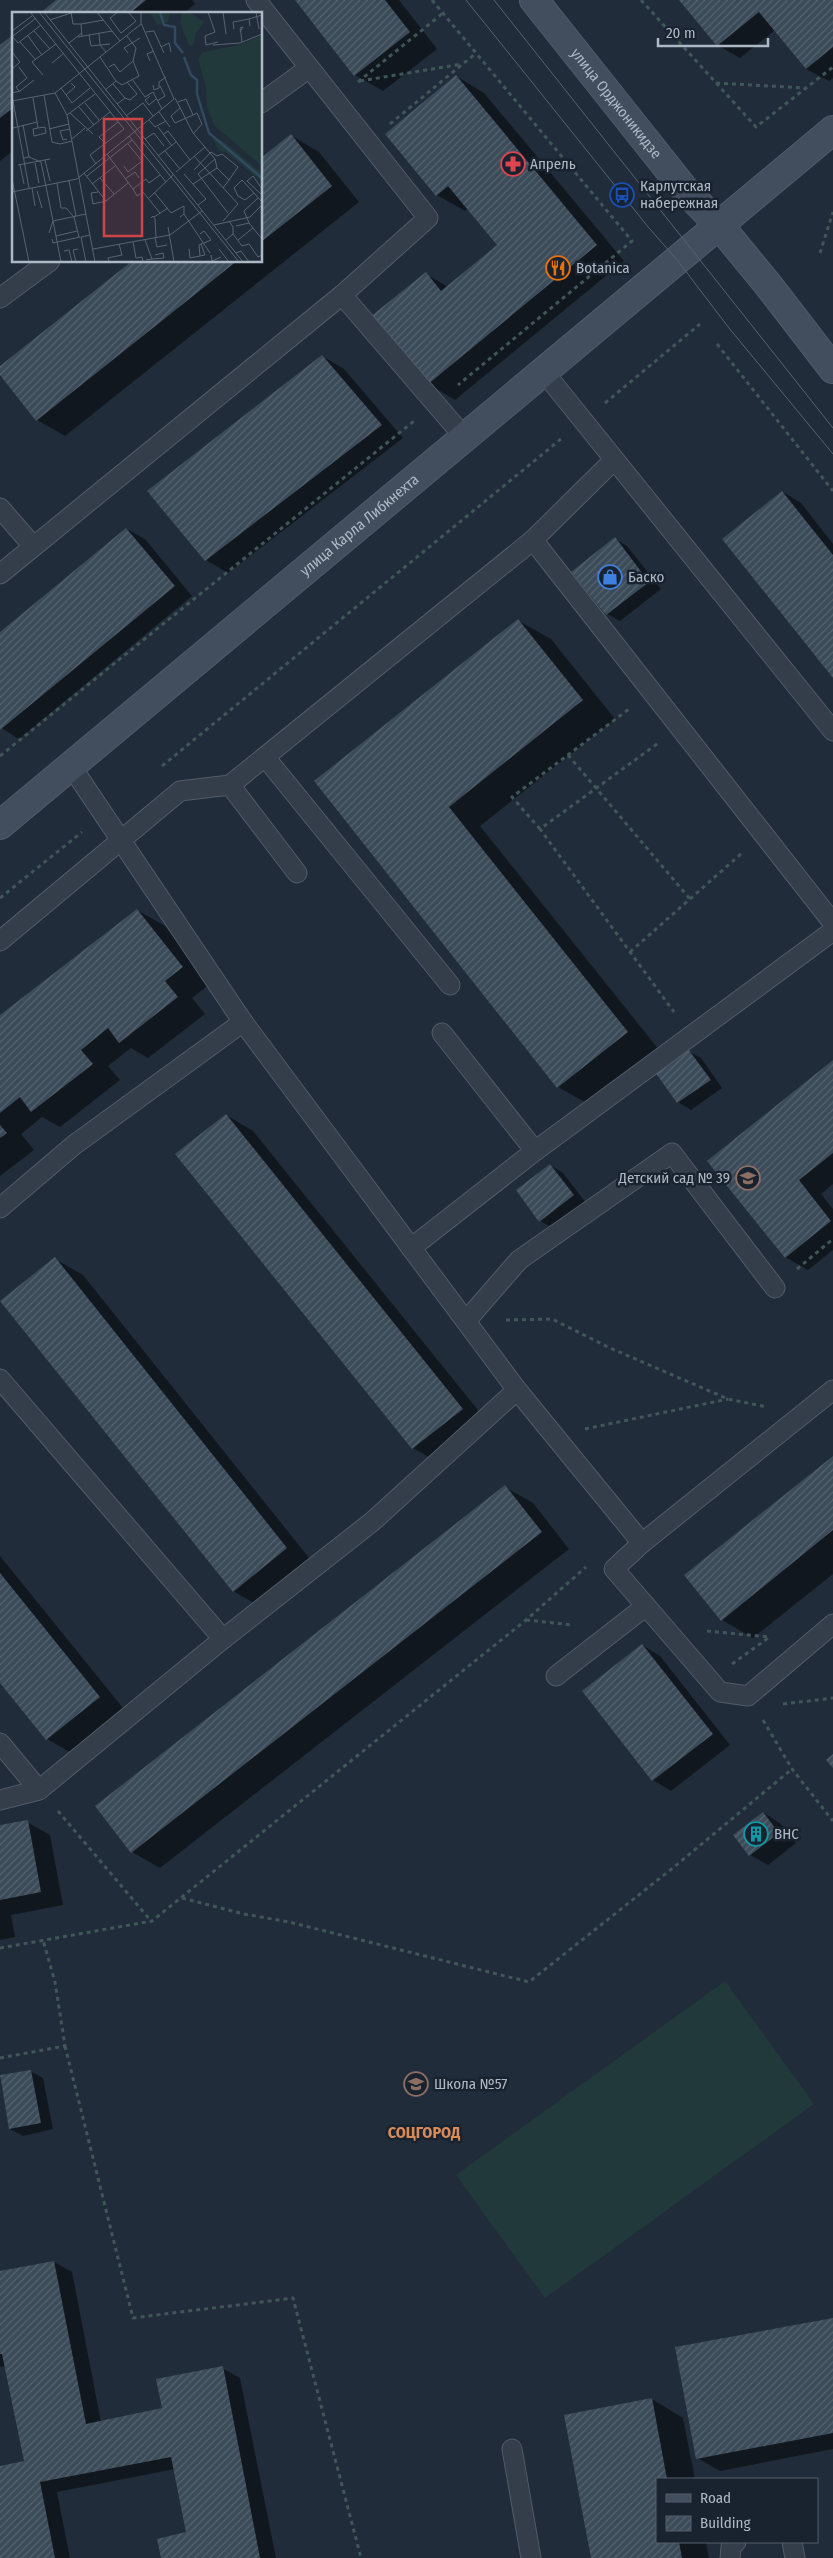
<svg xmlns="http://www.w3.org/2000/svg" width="833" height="2558" font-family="'Fira Sans Condensed',sans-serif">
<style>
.grass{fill:#22393b}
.shadow{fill:#0007}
.building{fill:url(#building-hatch)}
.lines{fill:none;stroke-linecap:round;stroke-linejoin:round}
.lane-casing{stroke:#515c68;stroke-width:21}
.secondary-casing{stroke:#515c68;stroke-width:30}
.path{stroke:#405658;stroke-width:3;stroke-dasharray:4 4;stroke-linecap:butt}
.lane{stroke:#343e4a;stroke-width:19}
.secondary{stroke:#424d5d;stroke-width:28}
.tram{stroke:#556271;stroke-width:1}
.labels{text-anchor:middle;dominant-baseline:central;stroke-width:5;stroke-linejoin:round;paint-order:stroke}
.street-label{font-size:15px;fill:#aeb9c6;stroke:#19232f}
.poi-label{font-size:15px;fill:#aeb9c6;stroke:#19232f;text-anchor:start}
.neighbourhood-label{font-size:16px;font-weight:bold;fill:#d88a58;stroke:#19232f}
.inset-river{fill:none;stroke:#334962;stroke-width:2.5}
.inset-road{fill:none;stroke:#596472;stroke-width:1}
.view{fill:#ce4548;fill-opacity:0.15;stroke:#ce4548;stroke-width:2.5}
.inset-edge{fill:none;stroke:#aeb9c6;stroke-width:2.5}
</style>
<defs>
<pattern id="building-hatch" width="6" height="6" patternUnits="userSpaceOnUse" patternTransform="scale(1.25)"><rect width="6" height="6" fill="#3c4b59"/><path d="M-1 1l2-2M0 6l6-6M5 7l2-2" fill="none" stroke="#56636f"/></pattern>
</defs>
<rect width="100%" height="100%" fill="#202c3a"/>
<path class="grass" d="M725,1981L814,2104L545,2298L456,2175Z"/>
<g class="shadow">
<path d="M59,0H192L195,4L183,14H42Z"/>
<path d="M296,0H399L437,49L383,91L355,75Z"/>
<path d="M681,0H833V78L829,81L806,69L775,30L740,58L717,45Z"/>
<path d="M14,37V150L0,161V48Z"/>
<path d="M456,76L484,93L624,261L455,400L428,384L426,274L448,287L498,245L468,208L465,211L437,195Z"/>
<path d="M292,136L319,152L359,202L65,436L37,420L0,373V367L134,261H261V160Z"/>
<path d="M322,356L344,369L403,438L228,573L206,560Z"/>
<path d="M783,492L801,503L833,544V676Z"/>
<path d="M127,529L145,539L192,596L19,739L0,727V634Z"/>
<path d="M615,539L627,546L661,589L620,621L607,614Z"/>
<path d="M519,621L551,639L615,719L480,826L660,1051L590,1105L558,1087L315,781Z"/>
<path d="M137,910L165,926L210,984L192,998L205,1014L148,1058L131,1048L108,1066L120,1080L60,1127L42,1117L21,1134L34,1150L0,1176V1017Z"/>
<path d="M688,1051L701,1058L722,1088L691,1110L678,1102L657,1073Z"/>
<path d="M833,1061V1184L821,1194L833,1209V1250L808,1270L785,1257L708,1162Z"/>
<path d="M226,1115L253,1131L490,1425L441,1464L413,1448Z"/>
<path d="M550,1165L563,1173L586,1203L553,1228L540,1221Z"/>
<path d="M55,1259L83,1275L314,1564L261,1607L233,1591Z"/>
<path d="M833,1457V1574L753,1638L722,1620Z"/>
<path d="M505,1487L533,1503L569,1549L160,1868L132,1852Z"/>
<path d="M0,1556L127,1713L75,1755L47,1739L0,1681Z"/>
<path d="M642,1645L660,1656L730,1745L671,1791L653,1780L583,1691Z"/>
<path d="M764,1813L781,1824L796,1843L768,1865L750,1855Z"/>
<path d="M27,1822L50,1835L63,1905L11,1915L15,1937L0,1940V1827Z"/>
<path d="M30,2071L43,2078L53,2129L23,2136L10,2129L0,2077Z"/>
<path d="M54,2262L72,2272L101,2422L163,2409L222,2368L240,2378L276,2558H162L188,2533L175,2469L57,2492L70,2558H0V2467L25,2462L6,2366L0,2367V2272Z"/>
<path d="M833,2319V2449L720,2471L697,2458Z"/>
<path d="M652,2399L683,2418L695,2479H657V2542H706L709,2558H592Z"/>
</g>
<g class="building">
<path d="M56,0H146L129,14H39Z"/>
<path d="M295,0H385L410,32L354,76Z"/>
<path d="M679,0H833V47L806,69L759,12L717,46Z"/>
<path d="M14,34V107L0,118V45Z"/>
<path d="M456,75L597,245L427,385L370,317L426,272L441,291L497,245L448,186L436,196L385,134Z"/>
<path d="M291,134L332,186L261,242V158Z"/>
<path d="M132,261H237L36,421L0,375V366Z"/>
<path d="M322,355L382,425L205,561L147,491Z"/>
<path d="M782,491L833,555V678L722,539Z"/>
<path d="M126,528L175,586L0,730V632Z"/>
<path d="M615,537L649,582L606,615L571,572Z"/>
<path d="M518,619L583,700L449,807L628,1032L557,1088L314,781Z"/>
<path d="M137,909L183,967L165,981L178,997L119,1043L108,1028L81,1050L93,1064L31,1112L20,1097L0,1113V1015Z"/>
<path d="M688,1049L711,1080L677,1103L655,1072Z"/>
<path d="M833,1060V1153L799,1180L831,1221L785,1258L707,1161Z"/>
<path d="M226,1114L463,1409L412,1449L175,1154Z"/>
<path d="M0,1125L7,1133L0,1138Z"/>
<path d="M550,1164L574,1195L539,1222L516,1190Z"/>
<path d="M55,1257L287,1548L233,1592L0,1301Z"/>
<path d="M833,1456V1530L721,1621L684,1575Z"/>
<path d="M505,1485L542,1532L131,1853L95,1806Z"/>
<path d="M0,1573L100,1697L46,1740L0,1683Z"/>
<path d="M642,1644L713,1734L652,1781L582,1691Z"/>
<path d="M833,1754V1768L826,1760Z"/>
<path d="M763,1812L779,1833L749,1856L733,1835Z"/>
<path d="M28,1820L41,1892L0,1900V1825Z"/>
<path d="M31,2070L41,2123L9,2129L0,2075Z"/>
<path d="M54,2261L86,2424L162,2408L156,2379L223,2366L260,2558H161L157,2539L186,2532L171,2457L40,2482L55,2558H0V2466L24,2461L2,2354H0V2271Z"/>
<path d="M833,2318V2433L696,2459L675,2347Z"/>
<path d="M652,2398L667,2479H657V2542H679L682,2558H591L564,2415Z"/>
</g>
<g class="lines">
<g class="lane-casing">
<g id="lane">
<path d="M261,103L309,68"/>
<path d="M342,295L465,438"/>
<path d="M0,298L50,261"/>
<path d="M544,372L833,731"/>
<path d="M0,508L33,546"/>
<path d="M533,540L833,923"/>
<path d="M0,574L342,295L428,218L256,0"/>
<path d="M265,757L450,985"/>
<path d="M71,766L243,1022L517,1390L642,1543L833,1390"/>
<path d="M230,785L297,873"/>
<path d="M0,941L180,791L230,785L533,540L614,460"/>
<path d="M442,1033L535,1151L833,931"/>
<path d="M0,1208L74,1145L243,1022"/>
<path d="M411,1248L535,1151"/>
<path d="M466,1321L519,1260L672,1153L775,1288"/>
<path d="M0,1379L223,1639"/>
<path d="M642,1543L614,1569L720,1692L748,1696L833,1624"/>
<path d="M556,1676L646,1606"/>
<path d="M0,1743L39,1790L223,1639L373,1521L517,1390"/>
<path d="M0,1800L39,1790"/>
<path d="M512,2449L531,2558"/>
<path d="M792,2542L795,2558"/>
<path d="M730,2558L731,2547L736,2542"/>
</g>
</g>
<g class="secondary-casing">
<g id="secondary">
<path id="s1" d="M534,0L685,190L719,225L769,286L833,369"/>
<path id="s2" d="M0,825L833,130"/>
</g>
</g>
<g class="path">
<path d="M432,0L632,241L458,385"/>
<path d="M641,0L756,127L833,67"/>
<path d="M360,81L462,64"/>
<path d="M358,82L443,13"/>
<path d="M716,83L805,88"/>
<path d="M390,124L476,53"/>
<path d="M820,253L833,212"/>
<path d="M717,344L833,491"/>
<path d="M605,403L700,324"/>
<path d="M657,744L540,829L674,1012"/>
<path d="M568,755L690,899"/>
<path d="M0,756L414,421"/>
<path d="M162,766L561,439"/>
<path d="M540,829L512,797L629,709"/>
<path d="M0,898L82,832"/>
<path d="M630,952L742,853"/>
<path d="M797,1269L833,1239"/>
<path d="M506,1320L552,1319L610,1348L728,1399L767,1407"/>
<path d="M585,1429L728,1399"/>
<path d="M526,1620L573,1625"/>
<path d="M707,1631L770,1637"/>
<path d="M732,1664L771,1636"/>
<path d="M783,1704L833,1698"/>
<path d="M763,1720L792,1769L833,1821"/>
<path d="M58,1811L151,1921"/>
<path d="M182,1898L244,1914L289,1922L529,1982L674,1867L792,1769"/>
<path d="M0,1948L152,1921L526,1620L586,1567"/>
<path d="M65,2046L133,2318L293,2298L361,2558"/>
<path d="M0,2058L65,2046L55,1982L43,1940"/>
</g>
<use href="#lane" class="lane"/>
<use href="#secondary" class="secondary"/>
<g class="tram">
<path d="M466,0L649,228L678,261L729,328L833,454"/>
<path d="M494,0L833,428"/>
</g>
</g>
<defs>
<g id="pharmacy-ring" transform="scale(1.25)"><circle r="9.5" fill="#19232f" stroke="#e0444e" stroke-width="1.5"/><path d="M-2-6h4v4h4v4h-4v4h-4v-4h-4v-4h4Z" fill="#e0444e"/></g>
<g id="bus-ring" transform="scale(1.25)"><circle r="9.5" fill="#19232f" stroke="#1a4fb4" stroke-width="1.5"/><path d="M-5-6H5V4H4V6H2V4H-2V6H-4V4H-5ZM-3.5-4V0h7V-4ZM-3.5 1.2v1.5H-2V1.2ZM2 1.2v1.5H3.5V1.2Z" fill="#1a4fb4"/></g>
<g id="restaurant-ring" transform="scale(1.25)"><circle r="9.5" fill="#19232f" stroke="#e8710a" stroke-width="1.5"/><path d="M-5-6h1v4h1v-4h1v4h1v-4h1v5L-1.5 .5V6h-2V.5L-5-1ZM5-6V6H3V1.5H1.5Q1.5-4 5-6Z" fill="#e8710a"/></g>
<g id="shop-ring" transform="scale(1.25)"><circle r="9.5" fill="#19232f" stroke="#3f7fe0" stroke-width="1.5"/><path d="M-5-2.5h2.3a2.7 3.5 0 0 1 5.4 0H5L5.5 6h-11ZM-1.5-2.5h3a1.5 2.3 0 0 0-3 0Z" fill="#3f7fe0"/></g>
<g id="school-ring" transform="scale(1.25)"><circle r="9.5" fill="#19232f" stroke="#8d6e63" stroke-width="1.5"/><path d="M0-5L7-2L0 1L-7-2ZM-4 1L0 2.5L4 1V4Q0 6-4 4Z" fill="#8d6e63"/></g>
<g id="building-ring" transform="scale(1.25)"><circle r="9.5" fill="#19232f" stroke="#0f9aa8" stroke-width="1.5"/><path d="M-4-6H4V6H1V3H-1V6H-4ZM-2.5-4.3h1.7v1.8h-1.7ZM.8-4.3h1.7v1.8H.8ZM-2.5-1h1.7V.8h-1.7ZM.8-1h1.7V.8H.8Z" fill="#0f9aa8"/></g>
</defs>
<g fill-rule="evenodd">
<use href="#pharmacy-ring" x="513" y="164"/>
<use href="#bus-ring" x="622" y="195"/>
<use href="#restaurant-ring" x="558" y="268"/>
<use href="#shop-ring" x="610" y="577"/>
<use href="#school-ring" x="748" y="1178"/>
<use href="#building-ring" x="756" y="1834"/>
<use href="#school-ring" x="416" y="2084"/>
</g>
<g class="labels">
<g class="street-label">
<text stroke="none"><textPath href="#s1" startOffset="132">улица Орджоникидзе</textPath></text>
<text stroke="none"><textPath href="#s2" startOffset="468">улица Карла Либкнехта</textPath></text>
</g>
<g class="poi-label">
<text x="530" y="164">Апрель</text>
<text x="640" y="186">Карлутская<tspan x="640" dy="17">набережная</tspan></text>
<text x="576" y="268">Botanica</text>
<text x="628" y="577">Баско</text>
<text x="730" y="1178" text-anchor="end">Детский сад № 39</text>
<text x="774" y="1834">ВНС</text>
<text x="434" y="2084">Школа №57</text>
</g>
<g class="neighbourhood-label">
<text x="424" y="2132">СОЦГОРОД</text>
</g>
</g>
<g transform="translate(12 12)">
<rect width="250" height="250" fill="#202c3a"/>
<path d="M137,0H158L156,10L146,13ZM170,0H177L192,10L184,21L181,34L177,33L168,11ZM250,23V154L202,113L195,95L194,75L186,47L191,40L227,33ZM200,124L211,129L250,161V170L215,141L206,138Z" fill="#22393b"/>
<path class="inset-river" d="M148,0L152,13L163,15V31L171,41M172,45L179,63L185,68V82L197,121L250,166"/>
<path class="inset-road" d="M18,0L112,117L78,143L84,152M27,0L227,250M32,0L231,250M59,0L61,12H69L70,24M85,0L108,29M106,0L98,6L109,21L124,9L116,0M196,0L203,20L193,24L194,33L206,30M211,0L214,22M244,0L247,17M38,8L62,0M69,12L92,8M238,14L237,7L250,3M222,17L221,10L237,7M0,19L20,4M22,19L38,37M134,20L142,19L152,41M228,20L231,15L228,16L229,22L230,30M77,23L100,19M0,24L6,31L29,13M1,24L24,6M16,24L30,43M66,25L77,23L79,34L88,33L87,22M8,30L24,48M57,31L70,21M201,33L228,31L250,22M149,35L157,31L159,40M0,40L8,50L0,57M94,40L88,33L98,32M116,41L112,36L128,26M88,45L104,69L93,78M138,49L135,42L142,39M40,51L52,41M7,55L15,66L4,75L7,79M97,55L102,52L108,60L121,49L124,36L115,24M31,63L20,50L44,32M120,67L133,85L141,80L150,97M104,69L110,73L127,64L121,49M101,72L113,86L105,92M141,73L142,78L147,76V70L154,65M49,76L60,91L78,76M0,81L8,79L22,68M43,81L55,103L83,250M32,83L40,130L48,132L60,129M54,83L63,75L59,71M138,84L133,88L137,93L144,87M113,86L118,88L125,82L115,70M163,86L181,121L203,147L205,156L217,168L211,176M0,89L43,81L129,12M1,89L17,176M145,89L153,84L148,74M166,90L174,87L181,103L163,111L159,104L168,96M73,91L87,108M67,95L82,113M147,100L158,115M58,101L81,122M55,103L83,82M181,103L185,101L190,112L182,121M114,104L131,91L141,104M137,108L143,115L154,109M25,110L26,116L21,117L22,124L34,121L33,115L26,116M11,113L17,145L12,146M146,115L160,134M1,116L25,110L21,86M37,117L57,112M74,119L98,100M152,122L156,119L178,148M117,124L154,170M55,127L51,128L48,119L58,117M60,127L73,116M133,127L142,121L152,134M94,132L87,125L106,110M153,139L168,157M95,142L121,177L134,167L137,171L148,163M146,144L164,130M182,144L226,192L211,209M17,145L29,150L41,209L37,221M203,147L186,162L216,201M33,148L38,169M23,151L27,171M6,153L38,147M8,153L12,172M112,154L116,160L130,149L116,132M182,158L199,140L205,144L210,142L226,155L217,168M164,160L193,135M72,161L94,189L116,171M172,162L194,187L186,193M75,164L120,128M88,166L102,182M0,167L17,250M113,167L123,160L127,166M57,169L64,204M45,171L49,196H54L62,205L67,225M80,172L103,154M181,172L205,156M20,176L23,194M121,177L125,184L131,180L148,201M250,177L241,164L235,169L250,183M25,179L30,196M0,180L65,167L162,87L129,11V0M86,180L79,181L81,192L94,189M142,180L159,201L172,194V202L168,205M242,181L233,188L226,184L222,176L230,168L243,182L250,190M137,186L161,163M172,202L198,241M142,205L156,196M139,206L141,204L143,207L144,225M237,211L250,227M202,213L238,205L250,193M224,214L237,211L232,199L246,186M156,215L162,250M188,222L192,219L199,228L192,231M221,222L230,234L237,232L246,245L250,243M44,224L65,219M143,226L145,235L155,233M40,227L41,231L68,225M133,228L140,247L134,248M214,228L221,222V215L217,209M226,228L241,216M121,230L124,246L130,245L131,250M81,237L158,223L190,199M177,237L178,246L188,244L187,233L191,231M207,237L217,250M52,239L57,238L60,250M224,241L229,239L237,250M199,243L200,249L209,245M188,244L193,243L189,232M140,247L152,246L151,241L143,243M49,250L41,209L74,202M64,250L61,238L66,237M74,250L69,225L78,223M97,250L96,246L110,243L107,232"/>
<path class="view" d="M92,107H130V224H92Z"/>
<rect width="250" height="250" class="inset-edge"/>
</g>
<rect x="656" y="2478" width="162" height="65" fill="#19232f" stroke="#555f6b"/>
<rect x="666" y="2494" width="25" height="8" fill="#424d5d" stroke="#555f6b"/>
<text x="700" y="2503" font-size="15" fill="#aeb9c6">Road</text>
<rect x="666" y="2516" width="25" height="15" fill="url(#building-hatch)" stroke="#555f6b"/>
<text x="700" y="2528" font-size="15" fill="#aeb9c6">Building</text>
<path d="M658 38v8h110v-8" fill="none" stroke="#aeb9c6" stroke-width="2.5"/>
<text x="666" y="38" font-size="15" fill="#aeb9c6" stroke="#19232f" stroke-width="4" paint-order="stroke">20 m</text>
</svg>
